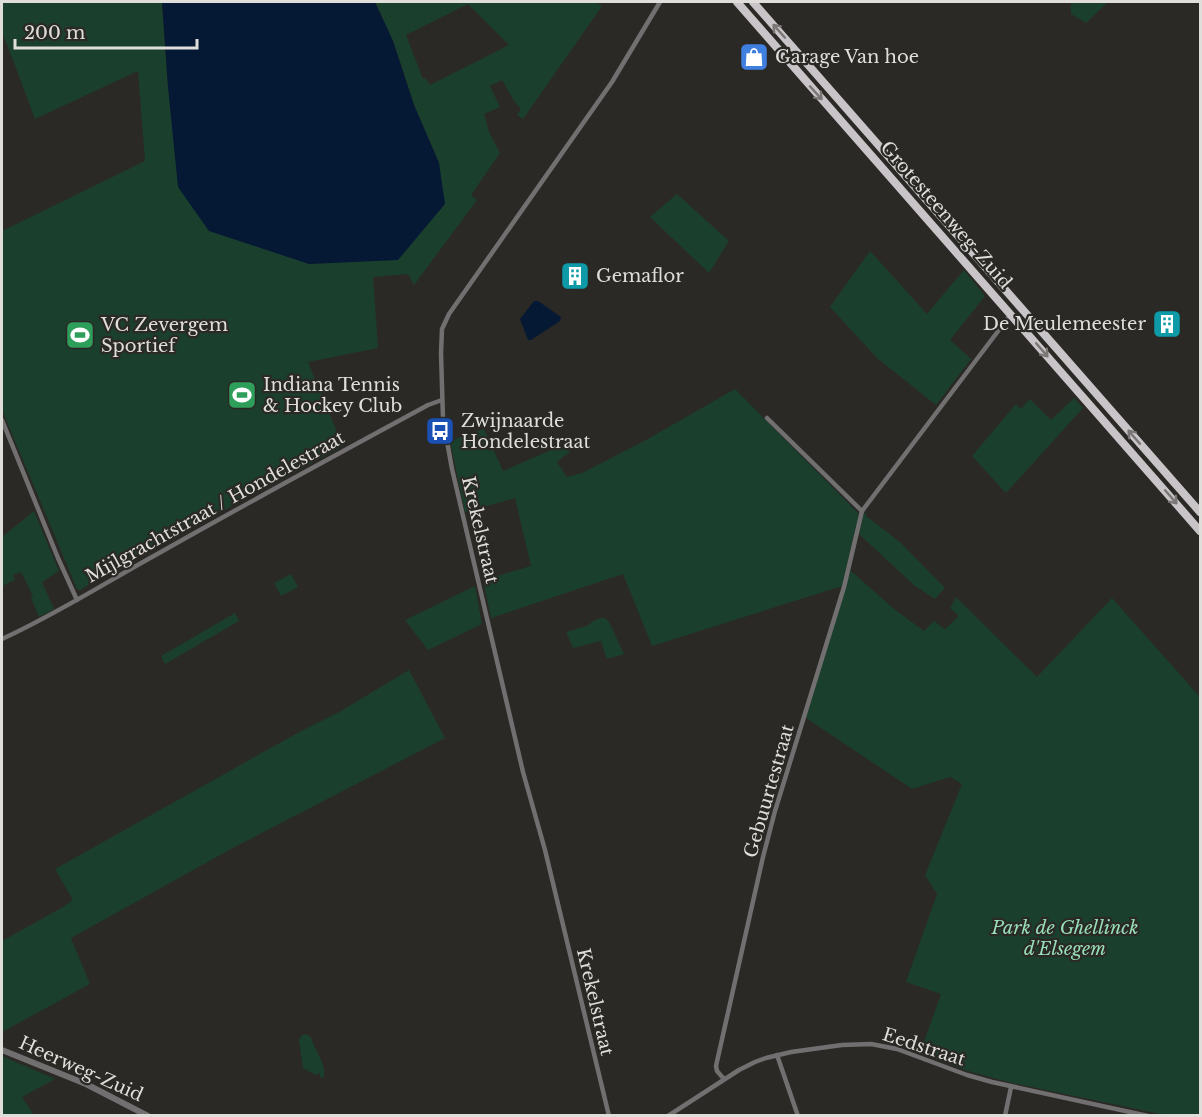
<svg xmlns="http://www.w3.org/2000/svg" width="1202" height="1117" font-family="'Libre Baskerville',serif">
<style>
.green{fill:#1b3f2d;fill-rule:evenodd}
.water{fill:#051834}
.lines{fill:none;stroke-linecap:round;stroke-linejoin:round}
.minor{stroke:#726f71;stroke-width:4.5}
.tertiary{stroke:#726f71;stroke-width:6}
.trunk{stroke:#c8c4c7;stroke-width:8}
.oneway{stroke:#7a7676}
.labels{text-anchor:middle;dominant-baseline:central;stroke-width:4.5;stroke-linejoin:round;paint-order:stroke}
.poi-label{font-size:18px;fill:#dfdedb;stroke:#2b2925;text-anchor:start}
.street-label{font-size:18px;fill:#dfdedb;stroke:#2b2925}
.park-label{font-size:18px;font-style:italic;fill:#97dfb8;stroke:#2b2925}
</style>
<rect width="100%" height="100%" fill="#2b2925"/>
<g class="green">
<path d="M2,2H162L168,87L439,163L414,105L393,41L375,2H596L602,6L523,119L517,115L521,109L514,101L502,80L490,86L500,107L484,114L489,132L500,153L471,195L477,200L414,285L408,274L373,277L378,348L308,362L343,446L147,552L80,590L77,589L2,410V231L145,161L138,71L35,119L8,47L2,34ZM468,4L509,45L430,85L426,78L423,79L406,35Z"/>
<path d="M1071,2H1108L1086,23L1071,14Z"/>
<path d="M677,194L729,241L709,273L650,217Z"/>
<path d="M870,251L927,314L964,270L985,296L950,340L971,359L936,405L877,358L830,307Z"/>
<path d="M735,389L859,514L842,586L652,646L623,574L491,618L483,580L531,566L515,498L465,512L450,441L484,429L503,471L558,447L571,451L557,462L567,477L582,473L646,440Z"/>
<path d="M1074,398L1083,408L1006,493L972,456L1016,404L1021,409L1030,399L1051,420Z"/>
<path d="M34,511L59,571L42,582L54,609L39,617L31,598L33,596L21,572L13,575L15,580L2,586V537Z"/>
<path d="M864,513H866V516L900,542L945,588L935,599L915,586L859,534Z"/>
<path d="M850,570L894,609L924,631L934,621L945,629L959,616L950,608L956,597L1037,677L1112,598L1200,697V1115H1165L1012,1083L968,1071L920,1053L941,994L906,982L937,894L925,875L962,784L950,777L912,789L806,718Z"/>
<path d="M291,574L298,587L281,596L274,583Z"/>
<path d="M475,586L482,624L428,650L405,620Z"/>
<path d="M235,613L239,621L165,664L161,656Z"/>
<path d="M600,618H605L609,622L624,654L607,659L601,641L573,648L566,632L589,625L593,621Z"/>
<path d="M409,670L445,738L231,849L71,938L90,984L2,1032V941L63,907L73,900L55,869L301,731L341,711Z"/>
<path d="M305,1034L311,1037C314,1050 326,1062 324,1076L321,1078L319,1073L316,1075L303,1068L299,1040L301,1036Z"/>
<path d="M2,1056L55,1079L22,1097L34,1115H2Z"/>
</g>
<g class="water">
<path d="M162,2H375L393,41L414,105L439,163L445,204L398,260L309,264L209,231L178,187L168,87Z"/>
<path d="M534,301H538L561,317L560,321L531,340H528L520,319Z"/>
</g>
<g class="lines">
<g class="minor">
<path d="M767,418L862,511"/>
<path d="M2,420L58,558L77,600"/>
<path d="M2,639C57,614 108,581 161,552C249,502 338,454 428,405L442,400"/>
<path d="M777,1055L798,1116"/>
<path d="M724,1079L717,1071L716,1066L763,857L775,811L844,587L862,511L1011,314"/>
<path d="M609,1116L545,850L523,772L452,469L443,419L441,353L442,329L449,314L612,82L660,2"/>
<path d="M668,1116L739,1070L755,1062L766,1058L791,1052L842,1045L871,1044L897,1049L967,1075L992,1082L1148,1116"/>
<path d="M1005,1116L1011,1087"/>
</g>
<path class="tertiary" d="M2,1050L86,1084L148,1116"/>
<g class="trunk">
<path d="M737,2L1200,531"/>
<path d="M753,2L1200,512"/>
</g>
</g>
<defs><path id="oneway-shaft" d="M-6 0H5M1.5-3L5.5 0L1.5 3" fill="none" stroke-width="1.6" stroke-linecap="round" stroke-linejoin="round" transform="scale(1.5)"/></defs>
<g class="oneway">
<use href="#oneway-shaft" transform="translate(779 31) rotate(-132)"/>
<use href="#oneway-shaft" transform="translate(816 93) rotate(48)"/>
<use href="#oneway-shaft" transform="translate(1042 350) rotate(49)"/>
<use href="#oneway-shaft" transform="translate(1134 437) rotate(-131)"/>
<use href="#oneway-shaft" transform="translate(1171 497) rotate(49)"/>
</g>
<defs>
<g id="shop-square" transform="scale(1.5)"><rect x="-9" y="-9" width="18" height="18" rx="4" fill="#3f7fe0" stroke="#2b2925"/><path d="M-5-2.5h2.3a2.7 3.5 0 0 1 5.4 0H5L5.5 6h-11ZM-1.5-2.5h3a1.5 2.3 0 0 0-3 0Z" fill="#fff"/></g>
<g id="building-square" transform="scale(1.5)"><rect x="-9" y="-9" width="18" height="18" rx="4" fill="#0f9aa8" stroke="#2b2925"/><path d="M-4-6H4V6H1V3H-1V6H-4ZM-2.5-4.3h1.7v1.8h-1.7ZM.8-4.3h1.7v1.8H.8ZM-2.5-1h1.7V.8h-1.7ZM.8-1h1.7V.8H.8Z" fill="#fff"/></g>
<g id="stadium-square" transform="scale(1.5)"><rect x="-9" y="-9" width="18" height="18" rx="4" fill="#2e9e5b" stroke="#2b2925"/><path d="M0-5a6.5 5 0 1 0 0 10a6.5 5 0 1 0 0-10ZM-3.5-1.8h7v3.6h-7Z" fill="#fff"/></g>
<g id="bus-square" transform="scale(1.5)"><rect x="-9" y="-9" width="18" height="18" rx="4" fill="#1a4fb4" stroke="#2b2925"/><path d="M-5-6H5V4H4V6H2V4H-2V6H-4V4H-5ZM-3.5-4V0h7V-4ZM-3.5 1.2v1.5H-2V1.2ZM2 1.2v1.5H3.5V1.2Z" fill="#fff"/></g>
</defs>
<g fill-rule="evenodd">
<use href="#shop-square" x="754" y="57"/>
<use href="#building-square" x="575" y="276"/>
<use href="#building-square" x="1167" y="324"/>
<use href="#stadium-square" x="80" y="335"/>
<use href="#stadium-square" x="242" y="395"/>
<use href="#bus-square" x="440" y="431"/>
</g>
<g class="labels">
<g class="poi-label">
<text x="775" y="57">Garage Van hoe</text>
<text x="596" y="276">Gemaflor</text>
<text x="1146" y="324" text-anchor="end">De Meulemeester</text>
<text x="101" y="325">VC Zevergem<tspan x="101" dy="21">Sportief</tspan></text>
<text x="263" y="385">Indiana Tennis<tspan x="263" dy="21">&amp; Hockey Club</tspan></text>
<text x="461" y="421">Zwijnaarde<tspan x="461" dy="21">Hondelestraat</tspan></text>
</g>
<g class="street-label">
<text transform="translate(946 215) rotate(49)">Grotesteenweg-Zuid</text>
<text transform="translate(215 507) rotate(-29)">Mijlgrachtstraat / Hondelestraat</text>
<text transform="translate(480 530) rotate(77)">Krekelstraat</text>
<text transform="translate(769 791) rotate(-74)">Gebuurtestraat</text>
<text transform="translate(595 1002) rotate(77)">Krekelstraat</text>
<text transform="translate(924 1047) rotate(18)">Eedstraat</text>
<text transform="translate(81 1069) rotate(24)">Heerweg-Zuid</text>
</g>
<g class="park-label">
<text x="1065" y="928">Park de Ghellinck<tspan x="1065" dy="21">d'Elsegem</tspan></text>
</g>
</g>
<rect width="1202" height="1117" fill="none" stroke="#dfdedb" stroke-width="6"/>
<path d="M15 39v9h182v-9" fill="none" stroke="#dfdedb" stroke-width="3"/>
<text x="24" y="39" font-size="18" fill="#dfdedb" stroke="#2b2925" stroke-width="4.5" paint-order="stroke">200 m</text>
</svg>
